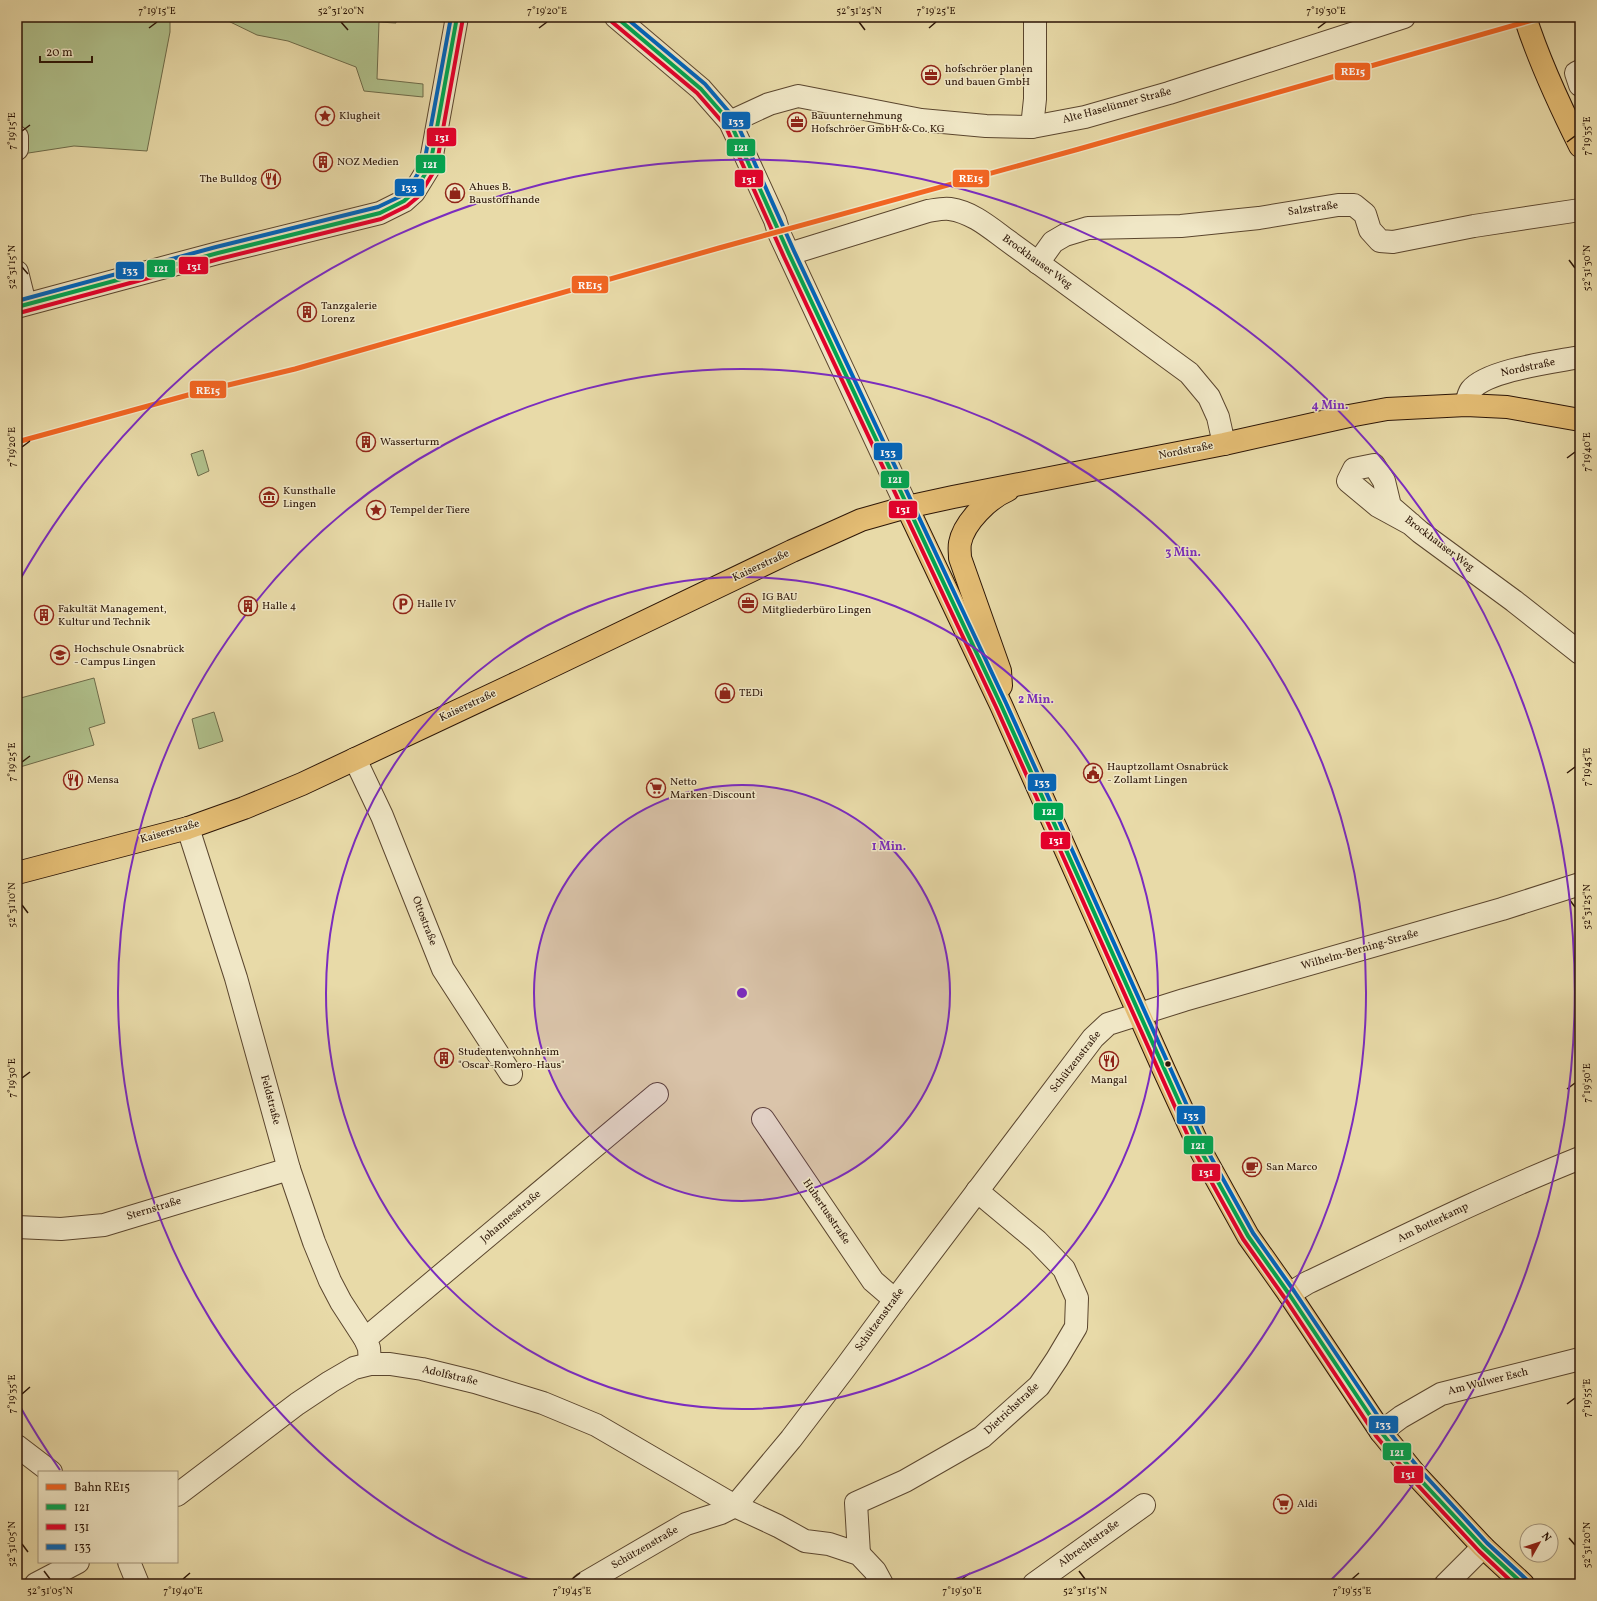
<svg xmlns="http://www.w3.org/2000/svg" width="1597" height="1601" font-family="Vollkorn,serif">
<style>
.green{fill:#b0c18c;stroke:#6e6b49}
.lines{fill:none;stroke-linecap:round;stroke-linejoin:round}
.minor-casing{stroke:#5b462e;stroke-width:24}
.major-casing{stroke:#2c1506;stroke-width:24}
.minor{stroke:#f0e7c6;stroke-width:22}
.major{stroke:#e4bd74;stroke-width:22}
.bus-1-casing{stroke:#f0e7c6;stroke-width:7}
.bus-2-casing{stroke:#f0e7c6;stroke-width:7}
.bus-3-casing{stroke:#f0e7c6;stroke-width:7}
.bus-1{stroke:#00a651;stroke-width:4}
.bus-2{stroke:#e4002b;stroke-width:4}
.bus-3{stroke:#0065bd;stroke-width:4}
.rail-1-casing{stroke:#f0e7c6;stroke-width:8}
.rail-1{stroke:#f26522;stroke-width:5}
.ticks{fill:none;stroke:#2c1506;stroke-width:1.5}
.ring{fill:none;stroke:#7b2cbf;stroke-width:2}
.bus-dot{fill:#2c1506;stroke:#f0e7c6;stroke-width:1.5}
.labels{text-anchor:middle;dominant-baseline:central;stroke-width:3;stroke-linejoin:round;paint-order:stroke}
.poi-label{font-size:11px;fill:#2c1506;stroke:#f0e7c6;text-anchor:start}
.street-label{font-size:11px;fill:#2c1506;stroke:#f0e7c6}
.centre{fill:#7b2cbf;stroke:#f0e7c6;stroke-width:2}
.ring-label{font-size:12px;text-anchor:middle;font-weight:bold;fill:#7b2cbf;stroke:#f0e7c6;stroke-width:3;stroke-linejoin:round;paint-order:stroke}
.line-badge{stroke:#f0e7c6;stroke-width:1.5}
.badge-label{font-size:11px;text-anchor:middle;font-weight:bold;fill:#fff}
.neatline{fill:none;stroke:#2c1506;stroke-width:1.5}
.ticks-label{font-size:10px;text-anchor:middle;fill:#2c1506}
</style>
<rect width="100%" height="100%" fill="#e8daa8"/>
<filter id="stains"><feTurbulence type="fractalNoise" baseFrequency=".005" numOctaves="4"/><feColorMatrix values="0 0 0 0 .2 0 0 0 0 .09 0 0 0 0 .02 0 0 0 .5 -.17"/></filter>
<radialGradient id="worn" r=".72"><stop offset=".6" stop-color="#630" stop-opacity="0"/><stop offset="1" stop-color="#630" stop-opacity=".3"/></radialGradient>
<g class="green">
<path d="M17,17H170V32L147,151L74,146L22,154L17,54Z"/>
<path d="M220,17H396V23L379,22L377,79L423,84V97L364,91L356,67L288,41L257,35Z"/>
<path d="M203,450L209,471L198,476L191,454Z"/>
<path d="M94,678L105,723L89,728L94,745L20,767L17,756V699Z"/>
<path d="M214,712L223,741L199,749L192,719Z"/>
</g>
<g class="lines">
<g class="minor-casing">
<g id="minor">
<path d="M616,17L701,89L730,122L775,220L779,233L907,507"/>
<path d="M1580,71L1576,73L1580,85"/>
<path d="M730,122L769,104L798,96L921,120L986,126L1032,127L1085,117L1169,93L1404,17"/>
<path d="M1032,127L1035,99V17"/>
<path d="M17,137V149"/>
<path d="M789,254L928,211C935,210 943,208 950,209C971,212 988,226 1004,238L1189,373L1209,397L1218,417L1224,444"/>
<path d="M1038,263L1053,242L1065,235L1088,228L1181,226L1259,218L1338,205H1354L1365,214L1370,230L1380,241L1393,242L1474,226L1580,210"/>
<path d="M17,272L25,304"/>
<path d="M17,307L218,253L380,213L404,201L414,192L430,166L457,17"/>
<path d="M1466,405C1467,401 1468,394 1471,390C1487,370 1554,362 1580,357"/>
<path d="M1411,524L1378,506L1348,481L1354,469L1374,465L1384,481L1390,506L1420,532L1514,601L1580,653"/>
<path d="M355,759L382,816L443,969L511,1074"/>
<path d="M188,828L236,978L289,1169L314,1242L330,1281L341,1302L365,1339L369,1348L370,1364"/>
<path d="M763,1119L873,1281L895,1300"/>
<path d="M17,1227L61,1229L104,1225L289,1169"/>
<path d="M1289,1294L1307,1283C1397,1240 1487,1195 1580,1158"/>
<path d="M365,1339L657,1094"/>
<path d="M1381,1432L1401,1417L1441,1394L1580,1359"/>
<path d="M17,1446L51,1472"/>
<path d="M177,1495L297,1404L330,1382L354,1368L370,1364H390L422,1369L475,1382L543,1403L596,1425L735,1506L778,1526L805,1541L829,1544L859,1554L875,1571L882,1584"/>
<path d="M859,1554L856,1503L905,1481L982,1437L1039,1386L1057,1359L1076,1327L1077,1298L1064,1269L1037,1241L977,1191"/>
<path d="M129,1562L138,1584"/>
<path d="M36,1584L78,1562"/>
<path d="M583,1584L686,1524L721,1513L735,1506L791,1439L845,1368L895,1300L1093,1038L1108,1024L1184,1000L1502,909L1580,884"/>
<path d="M1034,1584L1144,1505"/>
<path d="M1446,1584L1483,1547"/>
</g>
</g>
<g class="major-casing">
<g id="major">
<path d="M1525,17C1539,61 1559,104 1580,146"/>
<path d="M907,507L1001,705L1163,1068L1202,1153L1248,1236L1289,1294L1381,1432L1416,1475L1483,1547L1523,1584"/>
<path d="M1001,686L1000,671L960,558C960,553 959,548 960,543C964,522 989,498 1008,490"/>
<path d="M17,873L188,828L244,808L302,784L521,681L792,551L861,520L907,507L953,497L1224,444L1349,416L1387,409L1466,405L1507,407L1580,420"/>
</g>
</g>
<use href="#minor" class="minor"/>
<use href="#major" class="major"/>
<g class="bus-1-casing">
<g id="bus-1">
<path d="M616,17L701,89L730,122L789,254L1001,705L1202,1153L1248,1236L1289,1294L1381,1432L1416,1475L1483,1547L1523,1584"/>
<path d="M17,307L218,253L380,213L404,201L414,192L430,166L457,17"/>
</g>
</g>
<g class="bus-2-casing">
<g id="bus-2">
<path d="M612,22L697,93L725,125L784,257L996,707L1197,1156L1243,1239L1284,1297L1376,1436L1412,1479L1479,1551L1514,1584"/>
<path d="M19,313L219,259L381,219L407,206L419,196L436,168L463,18"/>
</g>
</g>
<g class="bus-3-casing">
<g id="bus-3">
<path d="M625,17L705,84L735,119L794,251L1006,703L1207,1150L1253,1233L1294,1291L1386,1428L1421,1471L1487,1543L1527,1580"/>
<path d="M17,301L216,247L378,207L401,196L409,188L424,164L451,17"/>
</g>
</g>
<use href="#bus-1" class="bus-1"/>
<use href="#bus-2" class="bus-2"/>
<use href="#bus-3" class="bus-3"/>
<g class="rail-1-casing">
<path id="rail-1" d="M17,442L199,392L295,369L719,248L1079,149L1543,17"/>
</g>
<use href="#rail-1" class="rail-1"/>
</g>
<path class="ticks" d="M341,22L348,30M859,22L865,30M149,28L157,22M539,28L547,22M929,28L936,22M1318,28L1326,22M22,131L30,125M1567,142L1575,136M1569,260L1575,268M22,267L28,274M22,447L30,441M1567,458L1575,452M22,762L30,756M1567,773L1575,767M1569,899L1575,907M22,905L28,913M22,1078L30,1072M1567,1089L1575,1083M22,1394L30,1387M1567,1404L1575,1398M1569,1538L1575,1545M22,1544L28,1552M44,1571L50,1579M1079,1571L1085,1579M183,1579L190,1573M572,1579L580,1573M962,1579L970,1573M1352,1579L1359,1573"/>
<circle cx="742" cy="993" r="208" fill="#7b2cbf" fill-opacity=".12"/>
<g class="ring">
<circle cx="742" cy="993" r="208"/>
<circle cx="742" cy="993" r="416"/>
<path d="M539 1583A624 624 0 1 1 945 1583"/>
<path d="M60 1470A832 832 0 0 1 18 1403M18 583A832 832 0 1 1 1330 1581"/>
</g>
<defs>
<g id="office-ring" transform="scale(1)"><circle r="9.5" fill="#f0e7c6" stroke="#8f2418" stroke-width="1.5"/><path d="M-6-3h4V-5.5h4V-3h4V5H-6ZM-1-4.5V-3h2v-1.5ZM-6 0V1H6V0Z" fill="#8f2418"/></g>
<g id="sight-ring" transform="scale(1)"><circle r="9.5" fill="#f0e7c6" stroke="#8f2418" stroke-width="1.5"/><path d="M0-6L1.8-2.2L6-1.7L2.9 1.2L3.7 5.4L0 3.3L-3.7 5.4L-2.9 1.2L-6-1.7L-1.8-2.2Z" fill="#8f2418"/></g>
<g id="building-ring" transform="scale(1)"><circle r="9.5" fill="#f0e7c6" stroke="#8f2418" stroke-width="1.5"/><path d="M-4-6H4V6H1V3H-1V6H-4ZM-2.5-4.3h1.7v1.8h-1.7ZM.8-4.3h1.7v1.8H.8ZM-2.5-1h1.7V.8h-1.7ZM.8-1h1.7V.8H.8Z" fill="#8f2418"/></g>
<g id="restaurant-ring" transform="scale(1)"><circle r="9.5" fill="#f0e7c6" stroke="#8f2418" stroke-width="1.5"/><path d="M-5-6h1v4h1v-4h1v4h1v-4h1v5L-1.5 .5V6h-2V.5L-5-1ZM5-6V6H3V1.5H1.5Q1.5-4 5-6Z" fill="#8f2418"/></g>
<g id="shop-ring" transform="scale(1)"><circle r="9.5" fill="#f0e7c6" stroke="#8f2418" stroke-width="1.5"/><path d="M-5-2.5h2.3a2.7 3.5 0 0 1 5.4 0H5L5.5 6h-11ZM-1.5-2.5h3a1.5 2.3 0 0 0-3 0Z" fill="#8f2418"/></g>
<g id="museum-ring" transform="scale(1)"><circle r="9.5" fill="#f0e7c6" stroke="#8f2418" stroke-width="1.5"/><path d="M0-6L6-3V-2H-6V-3ZM-5-1h2V3h-2ZM-1-1h2V3h-2ZM3-1h2V3H3ZM-6 4H6V6H-6Z" fill="#8f2418"/></g>
<g id="parking-ring" transform="scale(1)"><circle r="9.5" fill="#f0e7c6" stroke="#8f2418" stroke-width="1.5"/><path d="M-3.5-5.5H1a3.5 3.5 0 0 1 0 7H-1V5.5H-3.5ZM-1-3.4V-.6H.8a1.4 1.4 0 0 0 0-2.8Z" fill="#8f2418"/></g>
<g id="university-ring" transform="scale(1)"><circle r="9.5" fill="#f0e7c6" stroke="#8f2418" stroke-width="1.5"/><path d="M0-5L7-2L0 1L-7-2ZM-4 1L0 2.5L4 1V4Q0 6-4 4Z" fill="#8f2418"/></g>
<g id="civic-ring" transform="scale(1)"><circle r="9.5" fill="#f0e7c6" stroke="#8f2418" stroke-width="1.5"/><path d="M-.6-6.5H3V-4.5H.6V-3L4-1V1h2V6H-6V1h2V-1L-.6-3ZM-1.2 2.5V6h2.4V2.5Z" fill="#8f2418"/></g>
<g id="supermarket-ring" transform="scale(1)"><circle r="9.5" fill="#f0e7c6" stroke="#8f2418" stroke-width="1.5"/><path d="M-6-5.5h2.5l.6 2H6L4.5 2H-2.5L-4.4-4H-6ZM-1.5 3.2a1.3 1.3 0 1 0 .1 0ZM3 3.2a1.3 1.3 0 1 0 .1 0Z" fill="#8f2418"/></g>
<g id="cafe-ring" transform="scale(1)"><circle r="9.5" fill="#f0e7c6" stroke="#8f2418" stroke-width="1.5"/><path d="M-5.5-4.5H6V0H3Q3 3.5 0 3.5H-2.5Q-5.5 3.5-5.5 0ZM3-3.2v2h1.7v-2ZM-6 4.5H4V6H-6Z" fill="#8f2418"/></g>
</defs>
<g fill-rule="evenodd">
<use href="#office-ring" x="931" y="75"/>
<use href="#sight-ring" x="325" y="116"/>
<use href="#office-ring" x="797" y="122"/>
<use href="#building-ring" x="323" y="162"/>
<use href="#restaurant-ring" x="271" y="179"/>
<use href="#shop-ring" x="455" y="193"/>
<use href="#building-ring" x="307" y="312"/>
<use href="#building-ring" x="366" y="442"/>
<use href="#museum-ring" x="269" y="497"/>
<use href="#sight-ring" x="376" y="510"/>
<use href="#office-ring" x="748" y="603"/>
<use href="#parking-ring" x="403" y="604"/>
<use href="#building-ring" x="248" y="606"/>
<use href="#building-ring" x="44" y="615"/>
<use href="#university-ring" x="60" y="655"/>
<use href="#shop-ring" x="725" y="693"/>
<use href="#civic-ring" x="1093" y="773"/>
<use href="#restaurant-ring" x="73" y="780"/>
<use href="#supermarket-ring" x="656" y="788"/>
<use href="#building-ring" x="444" y="1058"/>
<use href="#restaurant-ring" x="1109" y="1061"/>
<use href="#cafe-ring" x="1252" y="1167"/>
<use href="#supermarket-ring" x="1283" y="1504"/>
</g>
<circle class="bus-dot" cx="1168" cy="1064" r="3.5"/>
<g class="labels">
<g class="poi-label">
<text x="945" y="69">hofschröer planen<tspan x="945" dy="13">und bauen GmbH</tspan></text>
<text x="339" y="116">Klugheit</text>
<text x="811" y="116">Bauunternehmung<tspan x="811" dy="13">Hofschröer GmbH &amp; Co. KG</tspan></text>
<text x="337" y="162">NOZ Medien</text>
<text x="257" y="179" text-anchor="end">The Bulldog</text>
<text x="469" y="187">Ahues B.<tspan x="469" dy="13">Baustoffhande</tspan></text>
<text x="321" y="306">Tanzgalerie<tspan x="321" dy="13">Lorenz</tspan></text>
<text x="380" y="442">Wasserturm</text>
<text x="283" y="491">Kunsthalle<tspan x="283" dy="13">Lingen</tspan></text>
<text x="390" y="510">Tempel der Tiere</text>
<text x="762" y="597">IG BAU<tspan x="762" dy="13">Mitgliederbüro Lingen</tspan></text>
<text x="417" y="604">Halle IV</text>
<text x="262" y="606">Halle 4</text>
<text x="58" y="609">Fakultät Management,<tspan x="58" dy="13">Kultur und Technik</tspan></text>
<text x="74" y="649">Hochschule Osnabrück<tspan x="74" dy="13">- Campus Lingen</tspan></text>
<text x="739" y="693">TEDi</text>
<text x="1107" y="767">Hauptzollamt Osnabrück<tspan x="1107" dy="13">- Zollamt Lingen</tspan></text>
<text x="87" y="780">Mensa</text>
<text x="670" y="782">Netto<tspan x="670" dy="13">Marken-Discount</tspan></text>
<text x="458" y="1052">Studentenwohnheim<tspan x="458" dy="13">"Oscar-Romero-Haus"</tspan></text>
<text x="1109" y="1080" text-anchor="middle">Mangal</text>
<text x="1266" y="1167">San Marco</text>
<text x="1297" y="1504">Aldi</text>
</g>
<g class="street-label">
<text transform="translate(1117 106) rotate(-15)">Alte Haselünner Straße</text>
<text transform="translate(1313 209) rotate(-8)">Salzstraße</text>
<text transform="translate(1037 262) rotate(36)">Brockhauser Weg</text>
<text transform="translate(1528 368) rotate(-12)">Nordstraße</text>
<text transform="translate(1186 451) rotate(-11)">Nordstraße</text>
<text transform="translate(1439 544) rotate(37)">Brockhauser Weg</text>
<text transform="translate(761 566) rotate(-25)">Kaiserstraße</text>
<text transform="translate(468 706) rotate(-25)">Kaiserstraße</text>
<text transform="translate(170 832) rotate(-16)">Kaiserstraße</text>
<text transform="translate(424 921) rotate(69)">Ottostraße</text>
<text transform="translate(1360 950) rotate(-16)">Wilhelm-Berning-Straße</text>
<text transform="translate(1076 1062) rotate(-52)">Schützenstraße</text>
<text transform="translate(270 1100) rotate(75)">Feldstraße</text>
<text transform="translate(154 1209) rotate(-17)">Sternstraße</text>
<text transform="translate(826 1212) rotate(56)">Hubertusstraße</text>
<text transform="translate(511 1217) rotate(-40)">Johannesstraße</text>
<text transform="translate(1433 1223) rotate(-26)">Am Botterkamp</text>
<text transform="translate(880 1320) rotate(-54)">Schützenstraße</text>
<text transform="translate(450 1376) rotate(13)">Adolfstraße</text>
<text transform="translate(1488 1382) rotate(-14)">Am Wulwer Esch</text>
<text transform="translate(1012 1409) rotate(-43)">Dietrichstraße</text>
<text transform="translate(1089 1544) rotate(-36)">Albrechtstraße</text>
<text transform="translate(645 1548) rotate(-30)">Schützenstraße</text>
</g>
</g>
<circle cx="742" cy="993" r="6" class="centre"/>
<g class="ring-label">
<text x="1330" y="409">4 Min.</text>
<text x="1183" y="556">3 Min.</text>
<text x="1036" y="703">2 Min.</text>
<text x="889" y="850">1 Min.</text>
</g>
<g class="line-badge">
<rect x="1334" y="62" width="37" height="19" rx="4" fill="#f26522"/>
<rect x="721" y="111" width="30" height="19" rx="4" fill="#0065bd"/>
<rect x="426" y="127" width="31" height="20" rx="4" fill="#e4002b"/>
<rect x="726" y="138" width="30" height="19" rx="4" fill="#00a651"/>
<rect x="415" y="154" width="31" height="20" rx="4" fill="#00a651"/>
<rect x="952" y="169" width="38" height="19" rx="4" fill="#f26522"/>
<rect x="734" y="169" width="30" height="19" rx="4" fill="#e4002b"/>
<rect x="394" y="178" width="31" height="19" rx="4" fill="#0065bd"/>
<rect x="178" y="256" width="31" height="19" rx="4" fill="#e4002b"/>
<rect x="146" y="259" width="30" height="19" rx="4" fill="#00a651"/>
<rect x="115" y="261" width="30" height="19" rx="4" fill="#0065bd"/>
<rect x="571" y="275" width="38" height="19" rx="4" fill="#f26522"/>
<rect x="189" y="380" width="38" height="19" rx="4" fill="#f26522"/>
<rect x="873" y="442" width="30" height="19" rx="4" fill="#0065bd"/>
<rect x="880" y="470" width="30" height="19" rx="4" fill="#00a651"/>
<rect x="888" y="500" width="30" height="19" rx="4" fill="#e4002b"/>
<rect x="1027" y="773" width="30" height="19" rx="4" fill="#0065bd"/>
<rect x="1033" y="802" width="31" height="19" rx="4" fill="#00a651"/>
<rect x="1040" y="831" width="31" height="19" rx="4" fill="#e4002b"/>
<rect x="1176" y="1105" width="30" height="20" rx="4" fill="#0065bd"/>
<rect x="1183" y="1135" width="31" height="20" rx="4" fill="#00a651"/>
<rect x="1191" y="1163" width="30" height="19" rx="4" fill="#e4002b"/>
<rect x="1368" y="1415" width="31" height="19" rx="4" fill="#0065bd"/>
<rect x="1382" y="1442" width="30" height="19" rx="4" fill="#00a651"/>
<rect x="1393" y="1465" width="31" height="19" rx="4" fill="#e4002b"/>
</g>
<g class="badge-label">
<text x="1353" y="75">RE15</text>
<text x="736" y="125">133</text>
<text x="442" y="141">131</text>
<text x="741" y="151">121</text>
<text x="430" y="168">121</text>
<text x="971" y="182">RE15</text>
<text x="749" y="183">131</text>
<text x="409" y="191">133</text>
<text x="194" y="270">131</text>
<text x="161" y="272">121</text>
<text x="130" y="274">133</text>
<text x="590" y="289">RE15</text>
<text x="208" y="394">RE15</text>
<text x="888" y="456">133</text>
<text x="895" y="483">121</text>
<text x="903" y="513">131</text>
<text x="1042" y="786">133</text>
<text x="1049" y="815">121</text>
<text x="1056" y="844">131</text>
<text x="1191" y="1119">133</text>
<text x="1198" y="1149">121</text>
<text x="1206" y="1176">131</text>
<text x="1383" y="1428">133</text>
<text x="1397" y="1456">121</text>
<text x="1408" y="1478">131</text>
</g>
<rect width="1597" height="1601" fill="none" stroke="#e8daa8" stroke-width="44"/>
<rect x="38" y="1471" width="140" height="92" fill="#f0e7c6" stroke="#a29379"/>
<rect x="46" y="1484" width="20" height="6" fill="#f26522" stroke="#a29379"/>
<text x="74" y="1491" font-size="12" fill="#2c1506">Bahn RE15</text>
<rect x="46" y="1504" width="20" height="6" fill="#00a651" stroke="#a29379"/>
<text x="74" y="1511" font-size="12" fill="#2c1506">121</text>
<rect x="46" y="1524" width="20" height="6" fill="#e4002b" stroke="#a29379"/>
<text x="74" y="1531" font-size="12" fill="#2c1506">131</text>
<rect x="46" y="1544" width="20" height="6" fill="#0065bd" stroke="#a29379"/>
<text x="74" y="1551" font-size="12" fill="#2c1506">133</text>
<g transform="translate(1539 1543) rotate(51)"><circle r="19" fill="#f0e7c6" stroke="#a29379"/>
<path d="M0-3L7 15L0 10L-7 15Z" fill="#8f2418"/>
<text y="-6" font-size="11" font-weight="bold" text-anchor="middle" fill="#2c1506">N</text>
</g>
<path d="M40 56v6h52v-6" fill="none" stroke="#2c1506" stroke-width="2"/>
<text x="46" y="56" font-size="12" fill="#2c1506" stroke="#f0e7c6" stroke-width="3" paint-order="stroke">20 m</text>
<rect x="22" y="22" width="1553" height="1557" class="neatline"/>
<g class="ticks-label">
<text x="157" y="14">7°19'15"E</text>
<text x="341" y="14">52°31'20"N</text>
<text x="547" y="14">7°19'20"E</text>
<text x="859" y="14">52°31'25"N</text>
<text x="936" y="14">7°19'25"E</text>
<text x="1326" y="14">7°19'30"E</text>
<text transform="translate(11 131) rotate(-90)" y="4">7°19'15"E</text>
<text transform="translate(1586 136) rotate(-90)" y="4">7°19'35"E</text>
<text transform="translate(11 267) rotate(-90)" y="4">52°31'15"N</text>
<text transform="translate(1586 268) rotate(-90)" y="4">52°31'30"N</text>
<text transform="translate(11 447) rotate(-90)" y="4">7°19'20"E</text>
<text transform="translate(1586 452) rotate(-90)" y="4">7°19'40"E</text>
<text transform="translate(11 762) rotate(-90)" y="4">7°19'25"E</text>
<text transform="translate(1586 767) rotate(-90)" y="4">7°19'45"E</text>
<text transform="translate(11 905) rotate(-90)" y="4">52°31'10"N</text>
<text transform="translate(1586 907) rotate(-90)" y="4">52°31'25"N</text>
<text transform="translate(11 1078) rotate(-90)" y="4">7°19'30"E</text>
<text transform="translate(1586 1083) rotate(-90)" y="4">7°19'50"E</text>
<text transform="translate(11 1394) rotate(-90)" y="4">7°19'35"E</text>
<text transform="translate(1586 1398) rotate(-90)" y="4">7°19'55"E</text>
<text transform="translate(11 1544) rotate(-90)" y="4">52°31'05"N</text>
<text transform="translate(1586 1545) rotate(-90)" y="4">52°31'20"N</text>
<text x="50" y="1594">52°31'05"N</text>
<text x="183" y="1594">7°19'40"E</text>
<text x="572" y="1594">7°19'45"E</text>
<text x="962" y="1594">7°19'50"E</text>
<text x="1085" y="1594">52°31'15"N</text>
<text x="1352" y="1594">7°19'55"E</text>
</g>
<rect width="100%" height="100%" filter="url(#stains)"/>
<rect width="100%" height="100%" fill="url(#worn)"/>
</svg>
